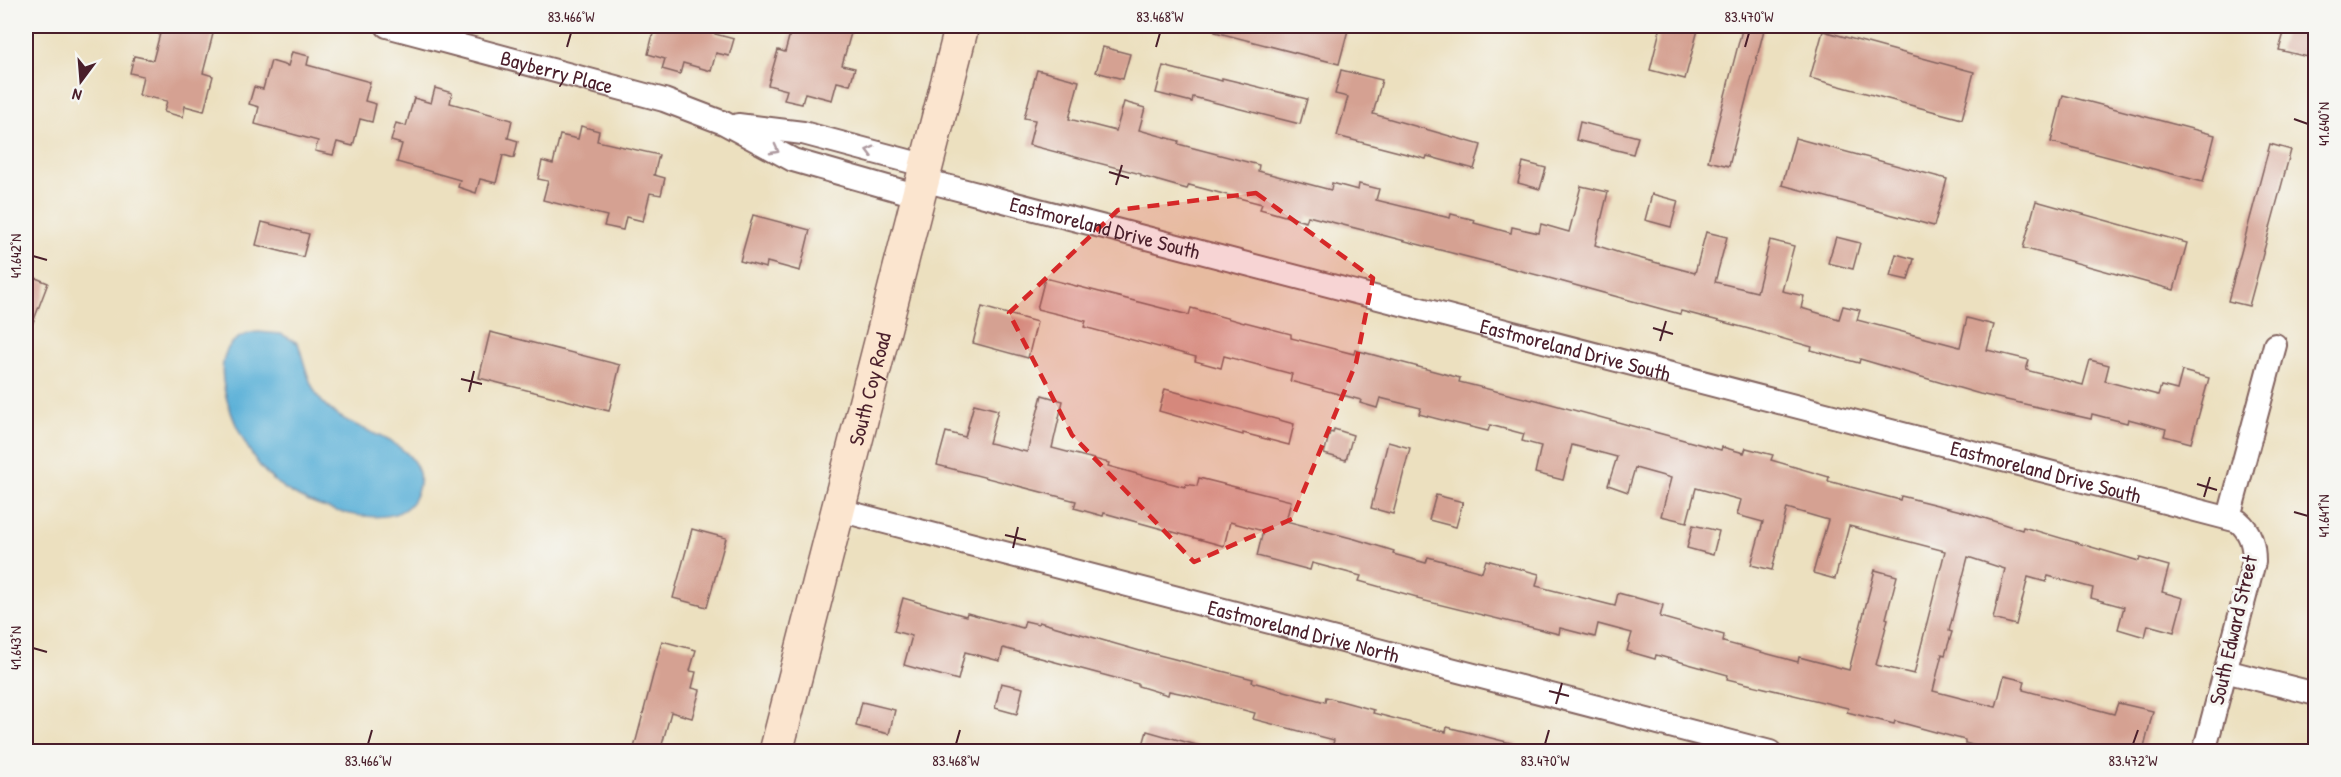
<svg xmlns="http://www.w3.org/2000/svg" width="2341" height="777" font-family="'Patrick Hand',sans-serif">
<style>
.water{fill:#5bb1d8;stroke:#526882;stroke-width:1.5}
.building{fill:#d5a192}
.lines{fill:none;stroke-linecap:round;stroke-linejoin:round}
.street-casing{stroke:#83635f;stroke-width:26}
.secondary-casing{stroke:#83635f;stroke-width:36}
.street{stroke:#fff;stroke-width:22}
.secondary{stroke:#fbe5cf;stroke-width:33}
.oneway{stroke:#ae9aa0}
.marked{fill:#d62828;fill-opacity:0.2;stroke:#d62828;stroke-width:4.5;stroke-dasharray:12 8;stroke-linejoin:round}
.ticks{fill:none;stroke:#4a1f2b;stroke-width:2}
.labels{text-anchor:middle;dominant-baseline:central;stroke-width:6;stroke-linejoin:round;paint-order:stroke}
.street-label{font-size:21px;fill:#4a1f2b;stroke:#f6f6f2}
.neatline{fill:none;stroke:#4a1f2b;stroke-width:2}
.ticks-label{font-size:15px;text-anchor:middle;fill:#4a1f2b}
</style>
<rect width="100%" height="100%" fill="#f6f6f2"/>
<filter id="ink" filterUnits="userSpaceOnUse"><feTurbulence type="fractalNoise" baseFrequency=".0167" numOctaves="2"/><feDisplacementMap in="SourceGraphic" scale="12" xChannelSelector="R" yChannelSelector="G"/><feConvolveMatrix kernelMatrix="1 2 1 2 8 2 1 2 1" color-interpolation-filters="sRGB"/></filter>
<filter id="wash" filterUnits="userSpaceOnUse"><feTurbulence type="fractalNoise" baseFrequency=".008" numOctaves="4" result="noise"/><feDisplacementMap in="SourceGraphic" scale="24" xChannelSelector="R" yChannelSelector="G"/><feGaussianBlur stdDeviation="1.35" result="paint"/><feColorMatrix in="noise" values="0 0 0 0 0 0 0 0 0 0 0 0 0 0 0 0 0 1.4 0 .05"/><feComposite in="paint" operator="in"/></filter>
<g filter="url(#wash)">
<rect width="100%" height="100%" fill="#ece0bf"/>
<path class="water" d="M258,332L281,334L298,343C304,361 308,383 319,398C343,432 409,434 419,473C421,483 418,491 414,499C396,532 325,511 299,497C285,490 270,479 260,466C236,435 190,339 258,332Z"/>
<g id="blocks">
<g class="building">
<path d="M162,26H215L203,73L213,76L204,111L185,106L183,117L164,112L167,101L139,95L143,76L130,73L134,56L153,60Z"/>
<path d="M655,26H717L715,34L734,39L729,56L716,53L711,71L683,63L680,74L662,69L665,59L648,54Z"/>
<path d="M792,26H853L842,65L855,68L850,85L837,82L832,100L805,93L802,104L784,100L787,90L768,85L778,50L785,52Z"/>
<path d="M1216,26H1330L1348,30L1339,64L1215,32Z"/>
<path d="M1661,26H1699L1685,79L1650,70Z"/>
<path d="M1743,26H1765L1729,166L1708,161Z"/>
<path d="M2286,26H2316V59L2279,50Z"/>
<path d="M1823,31L1974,72L1962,119L1810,78Z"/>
<path d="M1103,47L1130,54L1123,79L1096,72Z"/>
<path d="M292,52L309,56L307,65L370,82L365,101L376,104L372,122L360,119L353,146L337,142L333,155L315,151L318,141L255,124L259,107L249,104L254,87L263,89L271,61L288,66Z"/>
<path d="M1163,66L1222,81V78L1307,99L1300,124L1193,97L1192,102L1156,93Z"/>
<path d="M1037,70L1079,81L1069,119L1116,131L1124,102L1145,108L1139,130L1179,141L1178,144L1259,165L1258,171L1331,190L1332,183L1358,190L1359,184L1379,189L1376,200L1450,218L1451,214L1475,220L1474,223L1511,233L1512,227L1539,233L1541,224L1569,232L1581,186L1608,192L1595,245L1620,253L1695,273L1706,232L1727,237L1715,282L1757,292L1770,240L1794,246L1782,291L1804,296L1801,308L1839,319L1843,306L1860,310L1857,320L1960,347L1967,318L1994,325L1987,350L2029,360L2026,370L2083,385L2090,360L2109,365L2105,381L2158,395L2161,386L2177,390L2182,371L2209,378L2191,443L2164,436L2166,429L2128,419L2127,423L2092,414L2091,419L1980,394L1860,359L1859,363L1811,350L1812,347L1753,330L1681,311L1680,314L1549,278L1308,216L1306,222L1260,209L1262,204L1189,185L1187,189L1141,176V174L1029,145L1035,120L1024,118Z"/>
<path d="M1341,70L1382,80L1373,114L1481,145L1474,169L1427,156L1426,159L1337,136L1348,97L1335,94Z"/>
<path d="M435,88L452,93L450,103L512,120L508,138L518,141L514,158L503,155L496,183L480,179L476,193L458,187L460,180L397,162L402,144L391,141L396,123L406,126L414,98L431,103Z"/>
<path d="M2063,95L2215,135L2203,182L2051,142Z"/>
<path d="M1580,122L1638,137L1633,154L1576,140Z"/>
<path d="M581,126L599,131L597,141L659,155L654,175L665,178L661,195L650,193L643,221L626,217L623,230L604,226L607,216L543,200L548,181L538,179L542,161L553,164L560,135L578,139Z"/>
<path d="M1795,138L1947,179L1934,226L1782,185Z"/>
<path d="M2270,144L2291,150L2249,306L2228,301Z"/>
<path d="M1523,162L1546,168L1540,189L1518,183Z"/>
<path d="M1652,194L1678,201L1671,227L1645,220Z"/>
<path d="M2036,201L2187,243L2174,290L2023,248Z"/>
<path d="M753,215L810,230L800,271L767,262L766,268L740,261Z"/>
<path d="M262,222L309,234L303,257L256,245Z"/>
<path d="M1836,237L1860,243L1853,269L1828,263Z"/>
<path d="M1896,254L1914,259L1908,280L1890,276Z"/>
<path d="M26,274L48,283L27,338H26Z"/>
<path d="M1045,278L1189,315L1191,308L1244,323L1245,322L1291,334V338L1354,354L1355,350L1460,378L1459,382L1532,400L1533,399L1721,450L1722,447L1744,453L1746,448L1773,455L1771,460L1829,477L1828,481L1900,500L1901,496L1965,512L2022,530L2023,527L2139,561L2140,558L2169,566L2162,592L2183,598L2174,632L2148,625L2145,637L2118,629L2124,607L2091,598L2093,588L2048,576L2046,582L2028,577L2016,625L1993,619L2005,569L1968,557L1949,631L1952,632L1945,655L1942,654L1933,691L1996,707L2004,676L2025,681L2023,690L2114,714L2118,703L2153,711L2143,752H2101L2081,747L2080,752H1998L1965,743V740L1895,721L1894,724L1847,712L1848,708L1727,679L1728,675L1656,655L1655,659L1627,651L1632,633L1598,624L1595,637L1560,628L1559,634L1417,599V597L1359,581L1361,576L1312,563L1310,570L1257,556L1263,531L1230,522L1224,546L1104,513L1103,516L1074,508L1076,501L937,465L946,432L965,437L974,404L998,410L989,443L1027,452L1042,395L1063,401L1052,448L1109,463L1108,466L1185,487L1186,484L1197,486L1199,478L1291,501L1286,521L1355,539L1394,551L1393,554L1426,563L1428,557L1482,572L1486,560L1539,574L1536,586L1615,606L1618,593L1663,605L1660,617L1724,635L1723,642L1798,662L1799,657L1849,670L1875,570L1897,576L1886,618L1888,619L1876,665L1914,674L1945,551L1849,526L1835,579L1813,573L1828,520L1787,508L1772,570L1751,565L1763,522L1737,515L1741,500L1696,488L1687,522L1661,516L1671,478L1635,468L1628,492L1608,485L1617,457L1572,445L1563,480L1535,473L1541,446L1522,441L1524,434L1490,425L1488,431L1438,419L1419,414L1421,408L1380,398L1377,408L1360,403L1361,400L1290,381L1292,374L1224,356L1221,368L1195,361L1196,357L1084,327L1086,321L1037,309Z"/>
<path d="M982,307L1037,322L1028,358L973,343Z"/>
<path d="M490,332L620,365L609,411L479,378Z"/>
<path d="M1165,389L1294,424L1289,445L1243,433V435L1159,411Z"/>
<path d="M1334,429L1353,435L1346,460L1324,454L1330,432L1333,433Z"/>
<path d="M1388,442L1410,448L1393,514L1371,508Z"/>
<path d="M1436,495L1463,502L1456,527L1429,520Z"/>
<path d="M1693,525L1719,531L1713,555L1687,548Z"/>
<path d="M692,529L726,538L707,607L673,598Z"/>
<path d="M903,598L966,616L967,613L1023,628L1025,621L1038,624L1039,622L1147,653V652L1253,679L1252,682L1325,702L1326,697L1374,710L1373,713L1446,732L1447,727L1519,745L1518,752H1331L1334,740L1253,719L1255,713L1184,694L1169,691L1168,695L1138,686V684L1003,648L1000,661L965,652L958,680L904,665L912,636L894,631Z"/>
<path d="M662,641L696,650L690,671L696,672L692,688L700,690L692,718L671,712L660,752H633Z"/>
<path d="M1001,683L1023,688L1017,714L995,708Z"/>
<path d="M862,702L895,710L889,734L856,726Z"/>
<path d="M1147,731L1200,746L1199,752H1141Z"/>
</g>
</g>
</g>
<g filter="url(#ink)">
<use href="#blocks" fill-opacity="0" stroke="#83635f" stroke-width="1.5"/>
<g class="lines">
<g class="street-casing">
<g id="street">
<path id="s1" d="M387,26L664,100L724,123L793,160L919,196"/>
<path d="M738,125L803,133L927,166"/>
<path id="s2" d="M923,180L2238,521C2251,532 2254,545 2254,562L2204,752"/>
<path id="s3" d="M839,510L1770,752"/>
<path d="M2229,517L2275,345"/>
<path d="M2225,671L2316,694"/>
</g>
</g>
<g class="secondary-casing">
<g id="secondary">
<path id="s4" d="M776,752L962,26"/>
</g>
</g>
<use href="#street" class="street"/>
<use href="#secondary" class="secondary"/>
</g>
<defs><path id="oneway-chevron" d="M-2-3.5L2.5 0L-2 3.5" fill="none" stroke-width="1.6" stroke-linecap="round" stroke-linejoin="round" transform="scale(1.5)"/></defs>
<g class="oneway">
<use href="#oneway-chevron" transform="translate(775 150) rotate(28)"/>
<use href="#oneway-chevron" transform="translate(870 151) rotate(-165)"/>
</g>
</g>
<path class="marked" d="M1256,193L1373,278L1356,363L1292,519L1194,562L1072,435L1009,313L1118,210Z"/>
<path class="ticks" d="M567,47L571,33M1156,47L1160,33M1745,47L1749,33M2294,119L2308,124M1109,172L1129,178M1116,185L1122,165M33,256L47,260M1653,328L1673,334M1660,341L1666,321M461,379L482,384M469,392L474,371M2197,484L2217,490M2204,497L2210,477M2294,512L2308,516M1005,535L1026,540M1013,548L1018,527M33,648L47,652M1549,691L1569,696M1556,704L1562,683M368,744L372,730M956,744L960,730M1545,744L1549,730M2133,744L2138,730"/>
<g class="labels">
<g class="street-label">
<text stroke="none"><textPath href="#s1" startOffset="176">Bayberry Place</textPath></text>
<text stroke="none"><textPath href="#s2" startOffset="188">Eastmoreland Drive South</textPath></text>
<text stroke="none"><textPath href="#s2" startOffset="674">Eastmoreland Drive South</textPath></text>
<text stroke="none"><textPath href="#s4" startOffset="375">South Coy Road</textPath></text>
<text stroke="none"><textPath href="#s2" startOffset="1160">Eastmoreland Drive South</textPath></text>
<text transform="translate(2233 630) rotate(-77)">South Edward Street</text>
<text stroke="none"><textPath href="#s3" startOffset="480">Eastmoreland Drive North</textPath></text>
</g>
</g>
<rect width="2341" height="777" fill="none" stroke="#f6f6f2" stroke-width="66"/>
<g transform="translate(81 81) rotate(196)" stroke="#f6f6f2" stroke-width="4.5" paint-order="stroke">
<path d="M0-4.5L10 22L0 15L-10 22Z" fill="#4a1f2b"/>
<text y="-9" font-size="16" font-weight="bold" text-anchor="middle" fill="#4a1f2b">N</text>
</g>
<rect x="33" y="33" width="2275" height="711" class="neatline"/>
<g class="ticks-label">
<text x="571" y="22">83.466°W</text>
<text x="1160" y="22">83.468°W</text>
<text x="1749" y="22">83.470°W</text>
<text transform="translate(2324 124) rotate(-90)" y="5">41.640°N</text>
<text transform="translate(16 256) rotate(-90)" y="5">41.642°N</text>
<text transform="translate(2324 516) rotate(-90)" y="5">41.641°N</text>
<text transform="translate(16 648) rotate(-90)" y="5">41.643°N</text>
<text x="368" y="766">83.466°W</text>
<text x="956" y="766">83.468°W</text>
<text x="1545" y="766">83.470°W</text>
<text x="2133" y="766">83.472°W</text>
</g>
</svg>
